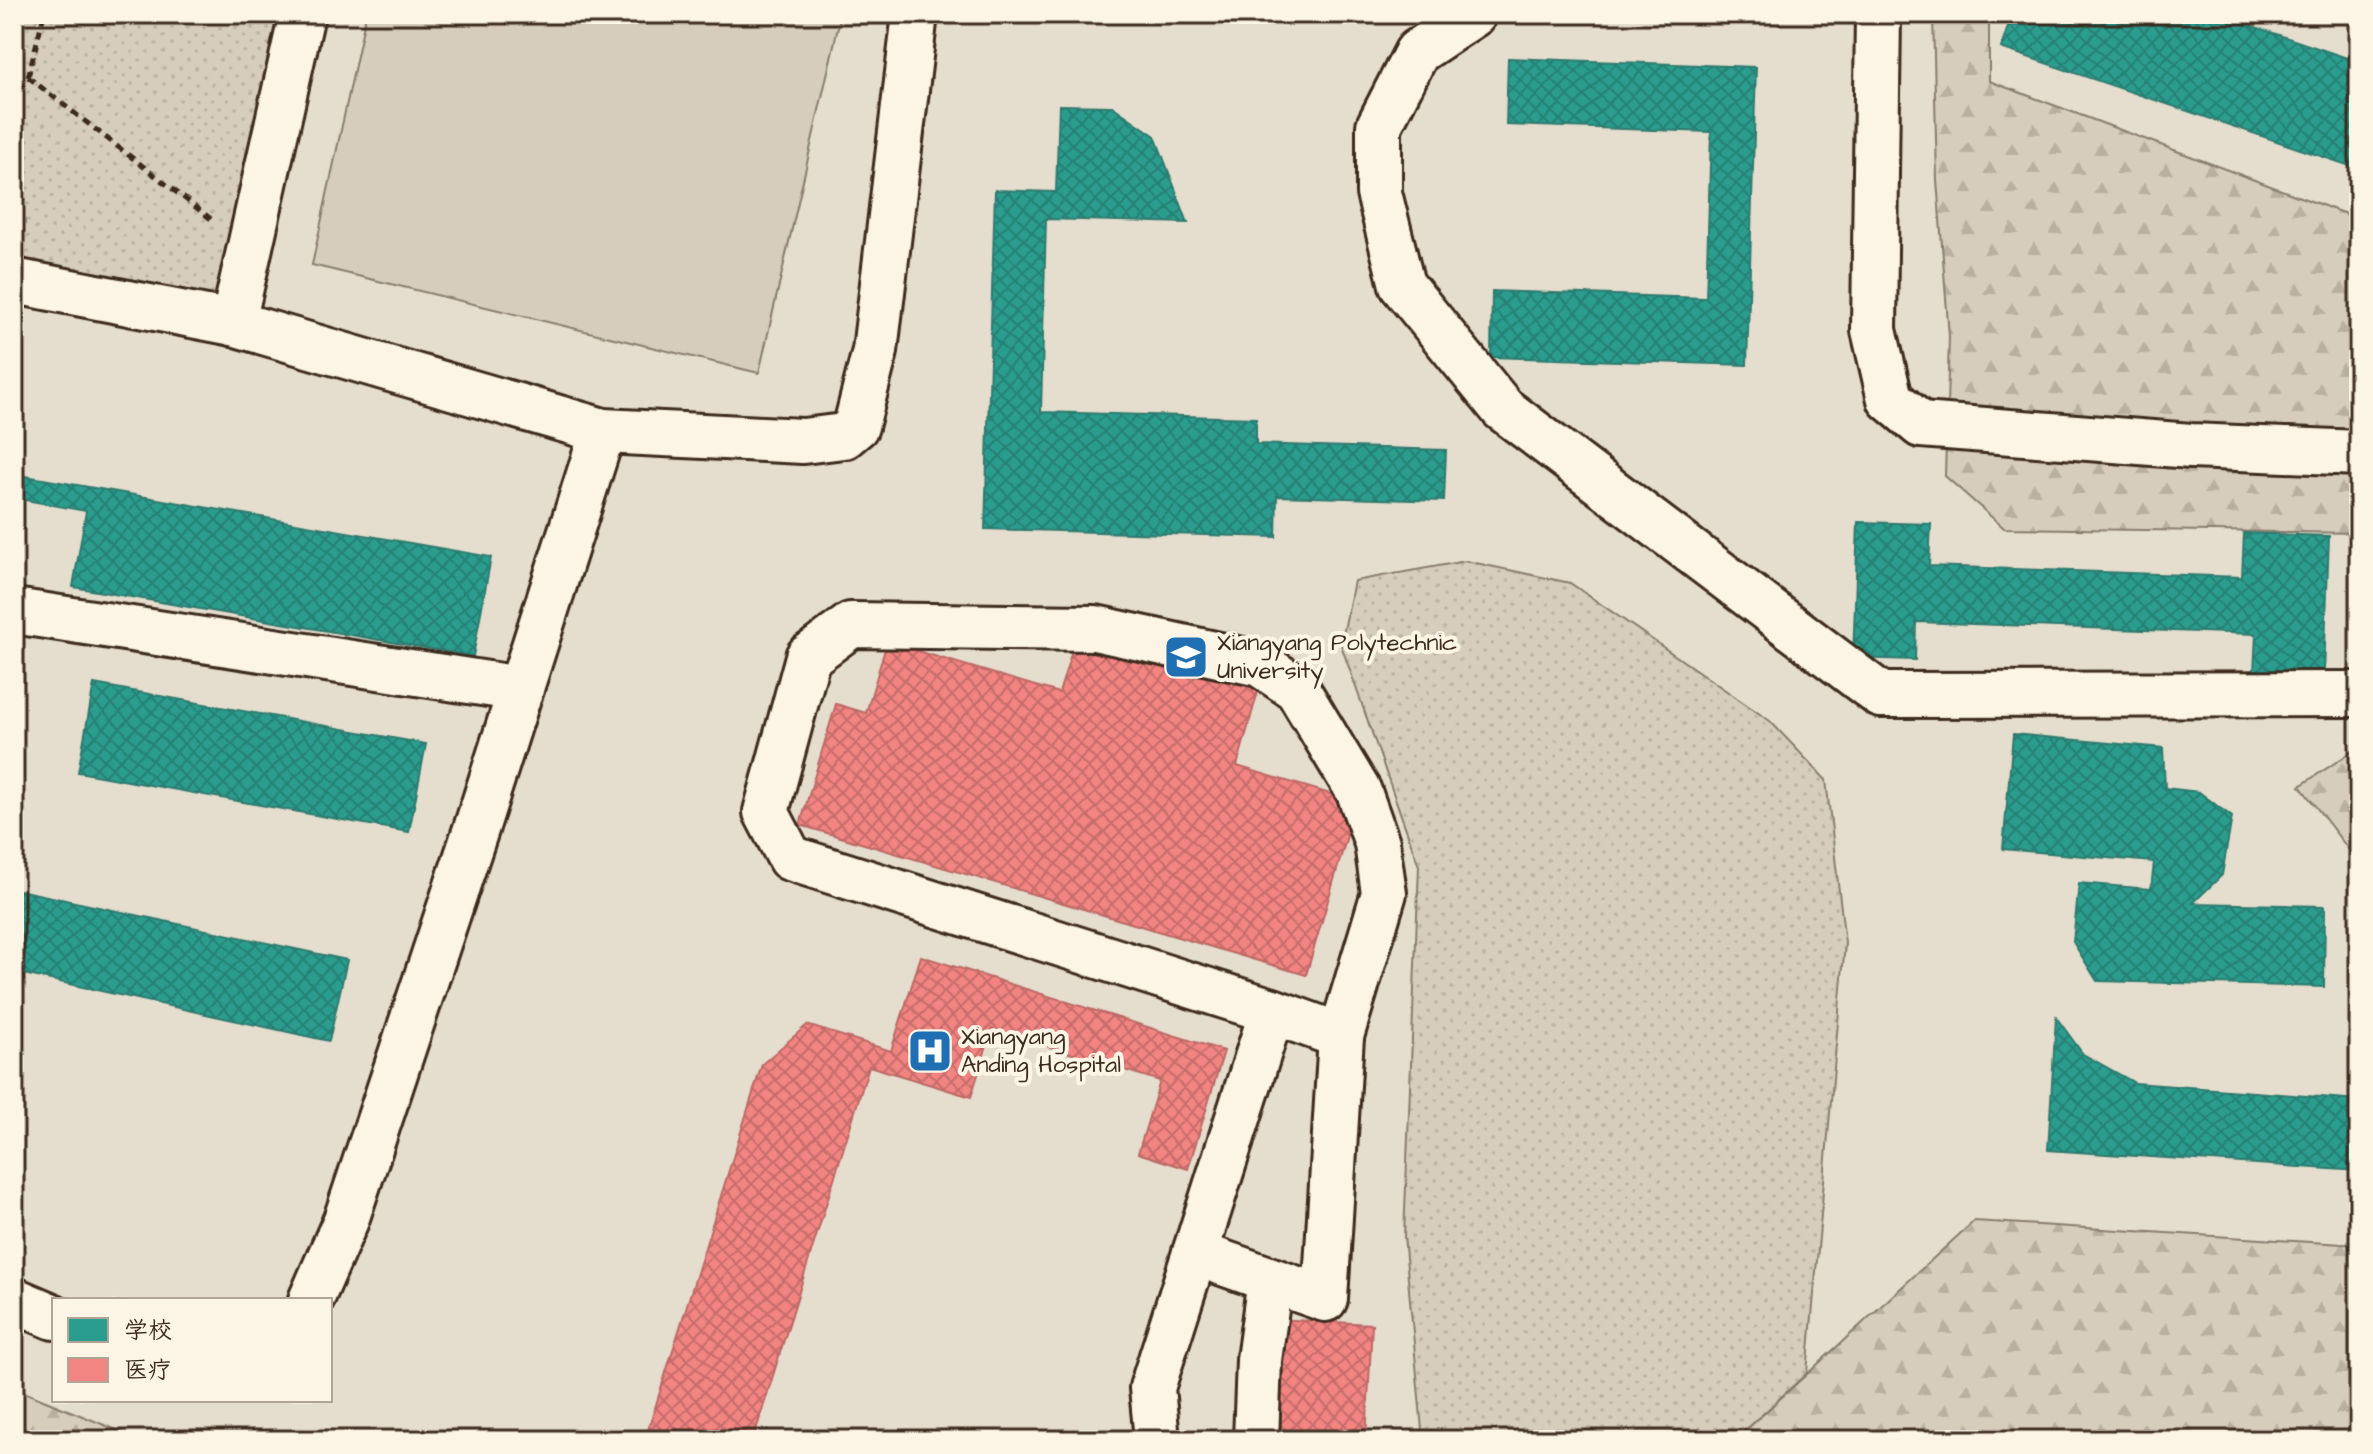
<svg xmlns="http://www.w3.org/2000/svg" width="2373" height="1454" font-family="'Architects Daughter','LXGW WenKai TC',sans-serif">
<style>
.built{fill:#e5ddce;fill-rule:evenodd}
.green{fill:url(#green-dots);stroke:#887c6e;stroke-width:2}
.forest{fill:url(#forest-firs);stroke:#887c6e;stroke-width:2}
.pitch{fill:#d6cdbd;stroke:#887c6e;stroke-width:2}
.schools{fill:url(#schools-cross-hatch);stroke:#2f7a6d;stroke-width:2}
.health{fill:url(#health-cross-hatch);stroke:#bb6964;stroke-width:2}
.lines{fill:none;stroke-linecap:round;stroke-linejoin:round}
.minor-casing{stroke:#3b2a1e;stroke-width:50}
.path{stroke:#3b2a1e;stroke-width:5;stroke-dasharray:8 6;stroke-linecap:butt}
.minor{stroke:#fcf5e5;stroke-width:44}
.labels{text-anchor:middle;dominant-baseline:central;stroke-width:8;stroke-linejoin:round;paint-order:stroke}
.poi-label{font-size:24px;fill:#3b2a1e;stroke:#fcf5e5;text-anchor:start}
</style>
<defs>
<pattern id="green-dots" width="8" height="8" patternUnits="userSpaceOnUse" patternTransform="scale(2)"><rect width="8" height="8" fill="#d6cdbd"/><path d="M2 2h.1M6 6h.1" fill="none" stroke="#b9b0a2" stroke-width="1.8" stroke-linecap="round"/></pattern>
<pattern id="forest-firs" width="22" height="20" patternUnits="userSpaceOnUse" patternTransform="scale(2)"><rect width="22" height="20" fill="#d6cdbd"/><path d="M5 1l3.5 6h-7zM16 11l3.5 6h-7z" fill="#b9b0a2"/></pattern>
<pattern id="schools-cross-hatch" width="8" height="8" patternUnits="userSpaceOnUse" patternTransform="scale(2)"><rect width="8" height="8" fill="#2a9d8f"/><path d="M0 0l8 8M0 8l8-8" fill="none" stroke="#258074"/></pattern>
<pattern id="health-cross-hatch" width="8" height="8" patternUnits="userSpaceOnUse" patternTransform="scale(2)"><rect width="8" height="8" fill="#f28482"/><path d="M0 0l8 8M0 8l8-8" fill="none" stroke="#c56c6a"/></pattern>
</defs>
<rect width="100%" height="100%" fill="#f4eddd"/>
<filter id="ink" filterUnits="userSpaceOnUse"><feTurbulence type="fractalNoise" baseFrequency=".0125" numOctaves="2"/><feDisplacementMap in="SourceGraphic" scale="16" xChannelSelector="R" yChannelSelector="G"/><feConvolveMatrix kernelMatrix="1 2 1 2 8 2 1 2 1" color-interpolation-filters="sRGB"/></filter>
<g filter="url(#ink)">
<path class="built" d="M14,14H2359V1440H14ZM54,1300H330V1400H54Z"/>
<g class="green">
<path d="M14,14H305L233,323L14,279Z"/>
<path d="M1466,561L1570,583L1770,721L1826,780L1845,943L1807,1373L1735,1440H1423L1404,1236L1419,866L1341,645L1354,581Z"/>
</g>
<g class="forest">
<path d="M1933,14H1989V81L2359,219V533L2004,528L1945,476L1949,337L1937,180Z"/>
<path d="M2359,747V863L2300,786Z"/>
<path d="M1974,1221L2359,1245V1440H1735Z"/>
<path d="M14,1388L141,1440H14Z"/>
</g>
<path class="pitch" d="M366,14H841L759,373L312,265Z"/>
<g class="schools">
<path d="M2012,14H2217L2359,62V159L2356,168L2001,48Z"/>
<path d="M1508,58L1756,67L1747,365L1491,357L1492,291L1706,298L1711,132L1506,125Z"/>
<path d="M1059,105L1112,106L1155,136L1188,223L1046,219L1041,412L1256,418V444L1446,450L1444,501L1277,496L1276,537L985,529L995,190L1056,192Z"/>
<path d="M14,474L491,557L473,656L73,587L86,511L14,498Z"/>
<path d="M1858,522L1931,524L1929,566L2242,577L2244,533L2329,536L2324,675L2254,672L2256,634L1916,622L1915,660L1853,658Z"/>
<path d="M94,684L426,744L409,832L78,772Z"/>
<path d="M2013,734L2163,748L2165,788L2199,792L2232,817L2222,875L2193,903L2325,906L2324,987L2097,981L2073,942L2079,883L2151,889L2154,862L2003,849Z"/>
<path d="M14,889L347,960L329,1041L14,972Z"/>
<path d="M2056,1017L2083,1054L2135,1083L2359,1100V1171L2048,1150Z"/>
</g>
<g class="health">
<path d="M1077,634L1259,688L1237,766L1357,802L1306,975L800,825L836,704L866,713L887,642L1059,693Z"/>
<path d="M921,956L1224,1051L1188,1169L1138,1153L1160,1081L992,1029L971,1097L869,1066L753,1440H645L762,1064L807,1025L891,1051Z"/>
<path d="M1274,1319L1372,1324L1366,1440H1267Z"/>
</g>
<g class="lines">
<g class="minor-casing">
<g id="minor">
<path d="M1474,14L1417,52L1379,126V193L1402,285L1503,409L1881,695L2359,694"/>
<path d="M1878,14L1874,330L1890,399L1921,425L2191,446L2359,453"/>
<path d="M14,281L233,323L603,431L803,441L844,436L856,426L875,351L915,14"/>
<path d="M233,323L302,14"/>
<path d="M14,611L521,689"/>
<path d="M851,625L1095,628L1260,664L1297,689L1359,792L1377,843L1384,893L1341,1036L1272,1011L790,858L766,812L808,657Z"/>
<path d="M1195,1253L1325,1299L1341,1036"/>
<path d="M14,1300L54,1317"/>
<path d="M311,1300L346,1220L477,826L603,431"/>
<path d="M1157,1440L1152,1388L1272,1011"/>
<path d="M1256,1440L1259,1360L1270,1280"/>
</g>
</g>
<g class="path">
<path d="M14,76L28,77L211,219"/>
<path d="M28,77L44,14"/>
</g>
<use href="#minor" class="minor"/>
</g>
</g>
<defs>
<g id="university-square" transform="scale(2.3)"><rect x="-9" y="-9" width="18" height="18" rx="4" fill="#1f6fb2" stroke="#fcf5e5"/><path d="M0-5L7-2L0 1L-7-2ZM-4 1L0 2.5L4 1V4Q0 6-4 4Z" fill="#fff"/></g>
<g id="hospital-square" transform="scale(2.3)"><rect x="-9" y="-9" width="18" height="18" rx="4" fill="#1f6fb2" stroke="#fcf5e5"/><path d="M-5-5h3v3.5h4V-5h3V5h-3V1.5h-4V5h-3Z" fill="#fff"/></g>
</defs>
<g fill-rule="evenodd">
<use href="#university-square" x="1186" y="657"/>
<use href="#hospital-square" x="930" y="1051"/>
</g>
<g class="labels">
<g class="poi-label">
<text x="1217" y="643">Xiangyang Polytechnic<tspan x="1217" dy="28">University</tspan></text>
<text x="961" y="1037">Xiangyang<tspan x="961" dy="28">Anding Hospital</tspan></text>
</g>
</g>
<rect width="2373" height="1454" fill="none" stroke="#fcf5e5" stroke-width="48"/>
<rect x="24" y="24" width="2325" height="1406" fill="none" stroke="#3b2a1e" stroke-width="3" filter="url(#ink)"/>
<rect x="52" y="1298" width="280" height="104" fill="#fcf5e5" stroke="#afa495" stroke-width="2"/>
<rect x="68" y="1318" width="40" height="24" fill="#2a9d8f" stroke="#afa495" stroke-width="2"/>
<text x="124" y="1338" font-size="24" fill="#3b2a1e">学校</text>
<rect x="68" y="1358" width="40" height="24" fill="#f28482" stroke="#afa495" stroke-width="2"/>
<text x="124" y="1378" font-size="24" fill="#3b2a1e">医疗</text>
</svg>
